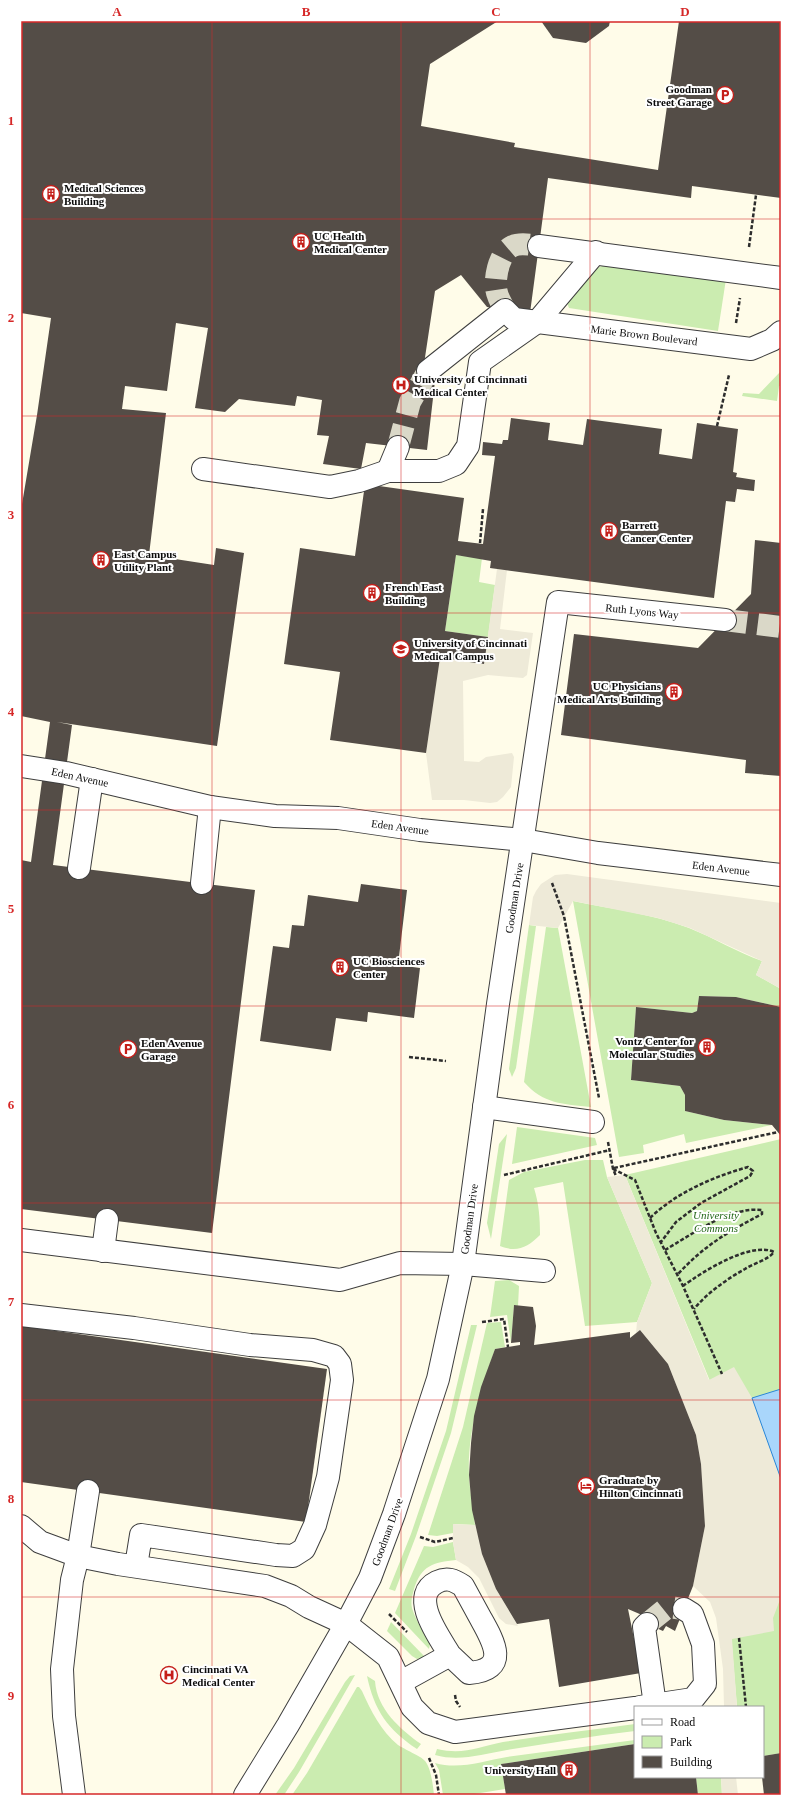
<svg xmlns="http://www.w3.org/2000/svg" width="802" height="1816" font-family="'Times New Roman',serif">
<style>
.green{fill:#cbecb0}
.plaza{fill:#eeead8}
.water{fill:#a9d6fb;stroke:#2a86d8}
.building{fill:#544d47}
.lines{fill:none;stroke-linecap:round;stroke-linejoin:round}
.minor-tunnel{stroke:#dad8c8;stroke-width:22;stroke-dasharray:22 11;stroke-linecap:butt}
.minor-casing{stroke:#3e3e3e;stroke-width:24}
.path{stroke:#2d2d2d;stroke-width:2.5;stroke-dasharray:4 2;stroke-linecap:butt}
.minor{stroke:#fff;stroke-width:22}
.grid{fill:none;stroke:#d62828;stroke-width:1;stroke-opacity:0.55}
.labels{text-anchor:middle;dominant-baseline:central;stroke-width:4;stroke-linejoin:round;paint-order:stroke}
.poi-label{font-size:11px;font-weight:bold;fill:#0b0b0b;stroke:#fff;text-anchor:start}
.street-label{font-size:11px;fill:#0b0b0b;stroke:#fff}
.park-label{font-size:11px;font-style:italic;fill:#226717;stroke:#fff}
.neatline{fill:none;stroke:#d62828;stroke-width:1.5}
.grid-label{font-size:13px;text-anchor:middle;font-weight:bold;fill:#d62828}
</style>
<rect width="100%" height="100%" fill="#fffce9"/>
<g class="green">
<path d="M605,265L726,279L718,331L569,308L567,303L597,268Z"/>
<path d="M781,371V386H779L777,401L742,396L743,393L759,394Z"/>
<path d="M456,555L482,558L479,582L495,585L488,637L445,631Z"/>
<path d="M573,901C612,909 653,914 689,928C714,938 737,952 762,961L756,975L781,989V1007L736,997L699,996L697,1011L692,1013L636,1007L631,1080L680,1086L685,1095V1111L724,1120L772,1125L686,1143L684,1134L643,1145L644,1153L619,1157Z"/>
<path d="M529,925L536,926L516,1068L512,1077L509,1069Z"/>
<path d="M546,927L558,928L591,1107C563,1104 543,1104 524,1082Z"/>
<path d="M517,1127L595,1138L597,1145L512,1164Z"/>
<path d="M507,1134L491,1239L487,1223L499,1144Z"/>
<path d="M781,1139V1753L763,1756V1707H737L710,1381L625,1175Z"/>
<path d="M585,1160H603L607,1177L652,1283L637,1322L585,1326L563,1182L534,1188C539,1204 540,1218 540,1235C528,1247 517,1253 500,1246L509,1180L524,1172Z"/>
<path d="M509,1280L519,1286L518,1306L514,1305L511,1343L507,1315L490,1317L495,1281Z"/>
<path d="M501,1322L505,1347L495,1349C481,1389 467,1432 469,1476C470,1492 473,1509 475,1525L454,1524L453,1533L437,1536L428,1535L463,1427L487,1323Z"/>
<path d="M471,1325H477L451,1433L416,1536L395,1591L389,1589L411,1534L446,1431Z"/>
<path d="M453,1542L456,1560C433,1562 421,1566 414,1589C412,1596 410,1604 413,1611C417,1623 425,1633 430,1644L429,1649L395,1613L424,1546L433,1547Z"/>
<path d="M391,1622L425,1657L417,1659L412,1656L387,1631Z"/>
<path d="M355,1675L299,1772L284,1795H275L294,1768L345,1682L350,1676Z"/>
<path d="M367,1676L375,1681C377,1709 400,1729 421,1744L417,1749C388,1730 374,1710 367,1676Z"/>
<path d="M357,1687H359L362,1691C371,1711 381,1731 398,1745C404,1749 422,1757 424,1760C431,1766 433,1786 434,1795H292L307,1773Z"/>
<path d="M635,1724V1731C592,1736 550,1743 507,1750C482,1754 460,1762 435,1755L437,1749C464,1755 478,1747 503,1742C547,1735 591,1730 635,1724Z"/>
<path d="M635,1740V1744L501,1764L505,1789L468,1795H443L439,1770L435,1763C459,1770 483,1761 507,1757C550,1751 592,1746 635,1740Z"/>
<path d="M696,1777H721L722,1795H698Z"/>
</g>
<g class="plaza">
<path d="M497,569L507,570L500,629L533,633L527,675L523,678L488,675L463,681L464,761L479,762L486,757L512,753L514,757L511,787L503,797L497,802L490,803L464,800H432L426,753L440,658L484,664Z"/>
<path d="M567,874L781,903V989L756,975L762,961L690,928L658,918L573,901L558,928L529,925L533,897L536,891L541,884L555,875Z"/>
<path d="M625,1175L709,1380L734,1367L752,1398L781,1479V1597L773,1618L774,1631L732,1639L737,1707H724L723,1669L716,1618L710,1602L693,1586L705,1526L701,1464L696,1435L668,1364L640,1330L636,1333L637,1322L652,1283L607,1177Z"/>
<path d="M453,1524L475,1525L496,1589L518,1626L506,1624L499,1618L479,1578L468,1567L456,1560L453,1542Z"/>
<path d="M721,1777H736L738,1795H722Z"/>
</g>
<path class="water" d="M781,1389V1479L752,1398Z"/>
<g class="building">
<path d="M21,21H498L430,64L421,126L515,143L514,147L658,170L679,21H781V198L692,186L691,198L548,178L530,313L487,307L461,275L435,291L424,364L435,381L427,450L366,443L361,469L323,464L329,436L317,435L322,400L297,396L295,406L239,399L225,412L195,408L208,328L176,323L167,391L125,386L122,409L166,413L149,555L214,565L216,548L244,553L217,746L57,722L72,725L53,865L255,890L212,1233L21,1209V860L31,862L50,722L21,716V510L37,415L51,318L21,313Z"/>
<path d="M541,21H610L609,26L586,43L553,38Z"/>
<path d="M511,418L550,423L548,440L583,445L587,419L662,429L659,454L692,459L697,423L738,429L733,472L737,473L736,477L755,480L754,491L737,489L735,502L726,501L714,598L490,568L491,561L456,555L445,631L488,637L484,664L440,658L426,753L330,740L340,672L284,664L300,548L355,556L365,484L464,498L458,541L483,544L495,456L482,455L483,442L502,444L503,440H508Z"/>
<path d="M755,540L781,543V776L745,773L746,760L561,735L574,634L698,648L751,594Z"/>
<path d="M361,884L407,890L398,965L420,968L414,1018L368,1012L367,1022L336,1018L331,1051L260,1041L273,946L289,948L292,925L304,926L308,895L358,902Z"/>
<path d="M699,996L736,997L781,1007V1136L772,1125L724,1120L685,1111V1095L680,1086L631,1080L636,1007L692,1013L697,1011Z"/>
<path d="M514,1305L533,1307L536,1326L534,1345L630,1332V1338L640,1330L668,1364L696,1435L701,1464L705,1526L693,1586L675,1631L666,1626L663,1631L647,1624L649,1618L628,1609L641,1673L559,1687L549,1619L517,1624L496,1589L482,1554L472,1510L469,1475L471,1443L474,1416L481,1387L495,1349L520,1345V1342L511,1343Z"/>
<path d="M21,1326L327,1369L306,1522L21,1482Z"/>
<path d="M635,1744V1777H696L698,1795H506L501,1764Z"/>
<path d="M781,1753V1795H764L762,1777L763,1756Z"/>
</g>
<g class="lines">
<g class="minor-tunnel">
<path d="M505,310C501,303 496,295 496,286C495,275 500,253 511,247C519,242 530,245 539,246"/>
<path d="M398,447L410,402L428,371"/>
<path d="M725,620L781,627"/>
<path d="M647,1624L668,1607L684,1609"/>
</g>
<g class="minor-casing">
<g id="minor">
<path d="M539,246L781,278"/>
<path d="M428,371L505,310L514,319L751,349L772,340L781,332"/>
<path d="M203,469L330,487L359,481L388,471H439L456,464L468,446L480,362L537,322L596,252"/>
<path d="M388,471L398,447"/>
<path d="M21,766L66,773L210,807L275,816L338,818L420,830L523,840L598,853L781,875"/>
<path d="M79,868L92,779"/>
<path d="M202,883L210,807"/>
<path d="M484,1107L593,1122"/>
<path d="M21,1240L340,1280L400,1263L463,1264L544,1271"/>
<path d="M103,1251L107,1220"/>
<path d="M21,1315L134,1328L250,1345L313,1350L334,1356L340,1364L342,1380L328,1477L315,1525L304,1549L293,1556L276,1555L141,1535L136,1566"/>
<path d="M21,1526L40,1542L78,1556L118,1564L265,1586L291,1596L309,1607L346,1624L388,1657L412,1707L428,1723L455,1732L635,1708"/>
<path d="M647,1624L644,1627L655,1705"/>
<path d="M401,1682L450,1655C440,1638 408,1596 437,1582C447,1577 454,1580 463,1586C469,1597 475,1608 481,1619C494,1642 510,1670 469,1673L450,1655"/>
<path d="M640,1707L693,1699L705,1684L703,1644L692,1614L684,1609"/>
<path d="M74,1795L64,1716L62,1669L72,1580L78,1556L88,1491"/>
<path d="M245,1795L288,1725L346,1624L370,1578L394,1514L438,1379L463,1264L498,1004L558,602L725,620"/>
</g>
</g>
<g class="path">
<path d="M749,247L756,195"/>
<path d="M736,323L740,298"/>
<path d="M717,426L729,375"/>
<path d="M480,543L483,509"/>
<path d="M552,883L564,916L599,1098"/>
<path d="M409,1057L446,1061"/>
<path d="M608,1142L613,1169L616,1176"/>
<path d="M614,1168L778,1132"/>
<path d="M613,1169L635,1180L656,1233L683,1286L722,1374"/>
<path d="M504,1175L610,1150"/>
<path d="M650,1218C677,1192 713,1177 748,1167L753,1171L750,1176L701,1203L676,1222L661,1242"/>
<path d="M665,1250C691,1235 730,1206 762,1210V1214C726,1233 705,1245 677,1275"/>
<path d="M683,1286C702,1272 751,1241 774,1252C768,1260 754,1263 745,1269C727,1279 707,1293 694,1309"/>
<path d="M482,1322L504,1319L508,1347"/>
<path d="M420,1537L435,1542L453,1538"/>
<path d="M389,1614L407,1632"/>
<path d="M739,1638L746,1707"/>
<path d="M455,1695L456,1701L460,1707"/>
<path d="M429,1758L436,1775L439,1795"/>
</g>
<use href="#minor" class="minor"/>
</g>
<path class="grid" d="M212,21V1795M401,21V1795M590,21V1795M21,219H781M21,416H781M21,613H781M21,810H781M21,1006H781M21,1203H781M21,1400H781M21,1597H781"/>
<defs>
<g id="parking-ring" transform="scale(0.9)"><circle r="9.5" fill="#fff" stroke="#c51e19" stroke-width="1.5"/><path d="M-3.5-5.5H1a3.5 3.5 0 0 1 0 7H-1V5.5H-3.5ZM-1-3.4V-.6H.8a1.4 1.4 0 0 0 0-2.8Z" fill="#c51e19"/></g>
<g id="building-ring" transform="scale(0.9)"><circle r="9.5" fill="#fff" stroke="#c51e19" stroke-width="1.5"/><path d="M-4-6H4V6H1V3H-1V6H-4ZM-2.5-4.3h1.7v1.8h-1.7ZM.8-4.3h1.7v1.8H.8ZM-2.5-1h1.7V.8h-1.7ZM.8-1h1.7V.8H.8Z" fill="#c51e19"/></g>
<g id="hospital-ring" transform="scale(0.9)"><circle r="9.5" fill="#fff" stroke="#c51e19" stroke-width="1.5"/><path d="M-5-5h3v3.5h4V-5h3V5h-3V1.5h-4V5h-3Z" fill="#c51e19"/></g>
<g id="university-ring" transform="scale(0.9)"><circle r="9.5" fill="#fff" stroke="#c51e19" stroke-width="1.5"/><path d="M0-5L7-2L0 1L-7-2ZM-4 1L0 2.5L4 1V4Q0 6-4 4Z" fill="#c51e19"/></g>
<g id="hotel-ring" transform="scale(0.9)"><circle r="9.5" fill="#fff" stroke="#c51e19" stroke-width="1.5"/><path d="M-6-4.5h1.5V1H6V5H4.5V3h-9V5H-6ZM-4 0a1.8 1.8 0 1 1 3.6 0ZM.5 0V-2.5h3Q6-2.5 6 0Z" fill="#c51e19"/></g>
</defs>
<g fill-rule="evenodd">
<use href="#parking-ring" x="725" y="95"/>
<use href="#building-ring" x="51" y="194"/>
<use href="#building-ring" x="301" y="242"/>
<use href="#hospital-ring" x="401" y="385"/>
<use href="#building-ring" x="609" y="531"/>
<use href="#building-ring" x="101" y="560"/>
<use href="#building-ring" x="372" y="593"/>
<use href="#university-ring" x="401" y="649"/>
<use href="#building-ring" x="674" y="692"/>
<use href="#building-ring" x="340" y="967"/>
<use href="#building-ring" x="707" y="1047"/>
<use href="#parking-ring" x="128" y="1049"/>
<use href="#hotel-ring" x="586" y="1486"/>
<use href="#hospital-ring" x="169" y="1675"/>
<use href="#building-ring" x="569" y="1770"/>
</g>
<g class="labels">
<g class="poi-label">
<text x="712" y="89" text-anchor="end">Goodman<tspan x="712" dy="13">Street Garage</tspan></text>
<text x="64" y="188">Medical Sciences<tspan x="64" dy="13">Building</tspan></text>
<text x="314" y="236">UC Health<tspan x="314" dy="13">Medical Center</tspan></text>
<text x="414" y="379">University of Cincinnati<tspan x="414" dy="13">Medical Center</tspan></text>
<text x="622" y="525">Barrett<tspan x="622" dy="13">Cancer Center</tspan></text>
<text x="114" y="554">East Campus<tspan x="114" dy="13">Utility Plant</tspan></text>
<text x="385" y="587">French East<tspan x="385" dy="13">Building</tspan></text>
<text x="414" y="643">University of Cincinnati<tspan x="414" dy="13">Medical Campus</tspan></text>
<text x="661" y="686" text-anchor="end">UC Physicians<tspan x="661" dy="13">Medical Arts Building</tspan></text>
<text x="353" y="961">UC Biosciences<tspan x="353" dy="13">Center</tspan></text>
<text x="694" y="1041" text-anchor="end">Vontz Center for<tspan x="694" dy="13">Molecular Studies</tspan></text>
<text x="141" y="1043">Eden Avenue<tspan x="141" dy="13">Garage</tspan></text>
<text x="599" y="1480">Graduate by<tspan x="599" dy="13">Hilton Cincinnati</tspan></text>
<text x="182" y="1669">Cincinnati VA<tspan x="182" dy="13">Medical Center</tspan></text>
<text x="556" y="1770" text-anchor="end">University Hall</text>
</g>
<g class="street-label">
<text transform="translate(644 335) rotate(7)">Marie Brown Boulevard</text>
<text transform="translate(642 611) rotate(6)">Ruth Lyons Way</text>
<text transform="translate(80 777) rotate(12)">Eden Avenue</text>
<text transform="translate(400 827) rotate(8)">Eden Avenue</text>
<text transform="translate(721 868) rotate(7)">Eden Avenue</text>
<text transform="translate(514 898) rotate(-81)">Goodman Drive</text>
<text transform="translate(469 1219) rotate(-82)">Goodman Drive</text>
<text transform="translate(387 1532) rotate(-70)">Goodman Drive</text>
</g>
<g class="park-label">
<text x="716" y="1215">University<tspan x="716" dy="13">Commons</tspan></text>
</g>
</g>
<rect width="802" height="1816" fill="none" stroke="#ffffff" stroke-width="44"/>
<rect x="634" y="1706" width="130" height="72" fill="#ffffff" stroke="#9d9d9d"/>
<rect x="642" y="1719" width="20" height="6" fill="#ffffff" stroke="#9d9d9d"/>
<text x="670" y="1726" font-size="12" fill="#0b0b0b">Road</text>
<rect x="642" y="1736" width="20" height="12" fill="#cbecb0" stroke="#9d9d9d"/>
<text x="670" y="1746" font-size="12" fill="#0b0b0b">Park</text>
<rect x="642" y="1756" width="20" height="12" fill="#544d47" stroke="#9d9d9d"/>
<text x="670" y="1766" font-size="12" fill="#0b0b0b">Building</text>
<rect x="22" y="22" width="758" height="1772" class="neatline"/>
<g class="grid-label">
<text x="117" y="16">A</text>
<text x="306" y="16">B</text>
<text x="496" y="16">C</text>
<text x="685" y="16">D</text>
<text x="11" y="125">1</text>
<text x="11" y="322">2</text>
<text x="11" y="519">3</text>
<text x="11" y="716">4</text>
<text x="11" y="913">5</text>
<text x="11" y="1109">6</text>
<text x="11" y="1306">7</text>
<text x="11" y="1503">8</text>
<text x="11" y="1700">9</text>
</g>
</svg>
